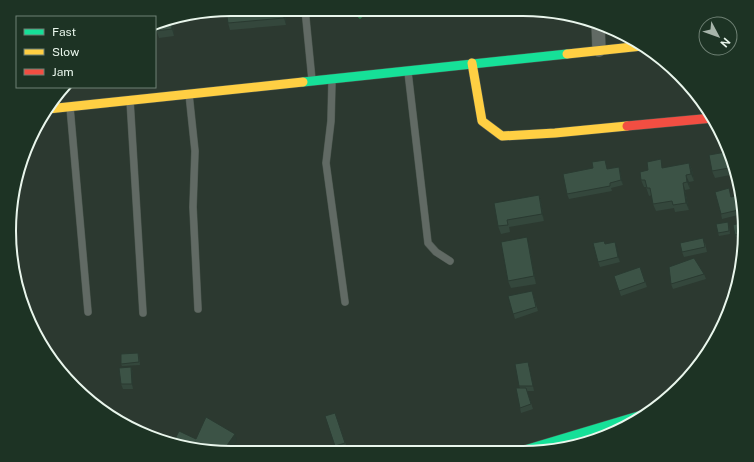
<svg xmlns="http://www.w3.org/2000/svg" width="754" height="462" font-family="'Public Sans',sans-serif">
<style>
.water{fill:#317c4e}
.lines{fill:none;stroke-linecap:round;stroke-linejoin:round}
.lane-casing{stroke:#4c574f;stroke-width:8}
.street-casing{stroke:#4c574f;stroke-width:14}
.fast-casing{stroke:#4c574f;stroke-width:10}
.slow-casing{stroke:#4c574f;stroke-width:10}
.jam-casing{stroke:#4c574f;stroke-width:10}
.lane{stroke:#616a64;stroke-width:7}
.street{stroke:#616a64;stroke-width:13}
.fast{stroke:#16e098;stroke-width:9}
.slow{stroke:#ffcf43;stroke-width:9}
.jam{stroke:#f24e42;stroke-width:9}
.wall{fill:#34473c}
.shaded-wall{fill:#2a3a31}
.building{fill:#3c5346;stroke:#2a3a31}
.rim{fill:none;stroke:#e9f6ec;stroke-width:2}
</style>
<rect width="100%" height="100%" fill="#2c3930"/>
<path class="water" d="M351,10H363L365,15L360,19L354,14Z"/>
<g class="lines">
<g class="lane-casing">
<g id="lane">
<path d="M305,9L312,80"/>
<path d="M408,72L428,243L436,252L450,261"/>
<path d="M332,80L331,121L326,163L345,302"/>
<path d="M189,94L195,151L193,207L198,309"/>
<path d="M130,100L143,313"/>
<path d="M70,107L88,312"/>
</g>
</g>
<g class="street-casing">
<path id="street" d="M598,23L599,50"/>
</g>
<g class="fast-casing">
<g id="fast">
<path d="M303,82L567,54"/>
<path d="M518,452L645,414"/>
</g>
</g>
<g class="slow-casing">
<g id="slow">
<path d="M567,54L642,46"/>
<path d="M472,63L482,121L502,136L555,133L627,126"/>
<path d="M48,109L303,82"/>
</g>
</g>
<g class="jam-casing">
<path id="jam" d="M627,126L713,118"/>
</g>
<use href="#lane" class="lane"/>
<use href="#street" class="street"/>
<use href="#fast" class="fast"/>
<use href="#slow" class="slow"/>
<use href="#jam" class="jam"/>
</g>
<g class="wall">
<path d="M231,9H285L286,25L230,30L228,23Z"/>
<path d="M430,10H450V12L431,14Z"/>
<path d="M173,19L174,36L159,38L157,32H155V23Z"/>
<path d="M725,150L737,184L733,185L730,175L715,178L712,171L726,152Z"/>
<path d="M605,160L607,169L619,167L620,171L623,185L611,188L612,191L569,199L567,194L593,168Z"/>
<path d="M689,163L692,170L694,181L689,182L690,189L685,190L689,210L675,212L674,208L656,211L653,204L652,195L649,196L646,187H644L641,180L664,168Z"/>
<path d="M731,193L732,197L741,200L743,206L742,214L722,219L721,214Z"/>
<path d="M539,195L541,202L544,221L509,227L510,232L501,234L498,226Z"/>
<path d="M729,225L730,234L719,236L718,233Z"/>
<path d="M741,227V236L736,237L735,235Z"/>
<path d="M615,242L620,262L600,267L598,262L606,244Z"/>
<path d="M705,243L707,252L684,257L682,252Z"/>
<path d="M529,244L536,284L511,288L508,281Z"/>
<path d="M640,267L647,287L621,296L614,276Z"/>
<path d="M704,274L706,279L673,289L671,284Z"/>
<path d="M532,291L538,311L515,319L508,296Z"/>
<path d="M138,353L139,356L140,365L122,366L121,364Z"/>
<path d="M131,367L133,372V389H123L121,384Z"/>
<path d="M529,367L534,391H527L533,409L521,413L520,408V388L519,386Z"/>
<path d="M335,413L347,448L337,451L335,446Z"/>
</g>
<g class="shaded-wall">
<path d="M283,9H285L286,25L284,18Z"/>
<path d="M171,19H173L174,36L172,29Z"/>
<path d="M689,163L692,170L694,181L691,174Z"/>
<path d="M619,167L620,171L623,185L621,180Z"/>
<path d="M686,175L689,182L690,189L687,182Z"/>
<path d="M683,183L685,190L689,210L686,203Z"/>
<path d="M539,195L541,202L544,221L542,214Z"/>
<path d="M527,237L529,244L536,284L534,276Z"/>
<path d="M615,242L617,246L620,262L618,257Z"/>
<path d="M131,367L133,372V389L132,384Z"/>
<path d="M235,434L237,441L230,451H223Z"/>
</g>
<g class="building">
<path d="M231,9H283L284,18L228,23L226,10Z"/>
<path d="M171,19L172,29L156,31V25H155V23L160,21Z"/>
<path d="M725,150L735,177L731,178L729,168L712,171L709,155L726,152Z"/>
<path d="M661,159L662,168L689,163L691,174L686,175L687,182L683,183L686,203L673,205L672,201L653,204L650,188H647L645,180H641L640,172L648,170L647,162Z"/>
<path d="M605,160L607,169L619,167L621,180L610,183V186L567,194L563,174L593,168L592,162Z"/>
<path d="M729,188L731,197L739,195L743,209L721,214L715,192Z"/>
<path d="M539,195L542,214L507,220L508,225L498,226L494,203Z"/>
<path d="M728,222L729,231L718,233L716,224Z"/>
<path d="M740,223V227L741,226V234L735,235L733,225Z"/>
<path d="M527,237L534,276L508,281L501,242Z"/>
<path d="M703,238L705,247L682,252L680,243Z"/>
<path d="M604,241L605,244L615,242L618,257L598,262L593,243Z"/>
<path d="M694,258L704,274L671,284L669,267Z"/>
<path d="M640,267L645,282L619,291L614,276Z"/>
<path d="M532,291L536,307L513,314L508,296Z"/>
<path d="M138,353L139,362L121,364V354Z"/>
<path d="M528,362L533,386H519L515,364Z"/>
<path d="M131,367L132,384H121L119,368Z"/>
<path d="M516,388H526L531,404L520,408Z"/>
<path d="M335,413L345,443L335,446L325,416Z"/>
<path d="M206,417L235,434L223,451H202L173,443L179,431L196,439Z"/>
</g>
<path d="M0 0H754V462H0ZM231 16H523A215 215 0 0 1 738 231V231A215 215 0 0 1 523 446H231A215 215 0 0 1 16 231V231A215 215 0 0 1 231 16Z" fill="#1d3324" fill-rule="evenodd"/>
<path class="rim" d="M231 16H523A215 215 0 0 1 738 231V231A215 215 0 0 1 523 446H231A215 215 0 0 1 16 231V231A215 215 0 0 1 231 16Z"/>
<rect x="16" y="16" width="140" height="72" fill="#1d3324" stroke="#6f8174"/>
<rect x="24" y="29" width="20" height="6" fill="#16e098" stroke="#6f8174"/>
<text x="52" y="36" font-size="12" fill="#e9f6ec">Fast</text>
<rect x="24" y="49" width="20" height="6" fill="#ffcf43" stroke="#6f8174"/>
<text x="52" y="56" font-size="12" fill="#e9f6ec">Slow</text>
<rect x="24" y="69" width="20" height="6" fill="#f24e42" stroke="#6f8174"/>
<text x="52" y="76" font-size="12" fill="#e9f6ec">Jam</text>
<g transform="translate(718 36) rotate(131)"><circle r="19" fill="#1d3324" stroke="#6f8174"/>
<path d="M0-3L7 15L0 10L-7 15Z" fill="#a7b4aa"/>
<text y="-6" font-size="11" font-weight="bold" text-anchor="middle" fill="#e9f6ec">N</text>
</g>
</svg>
